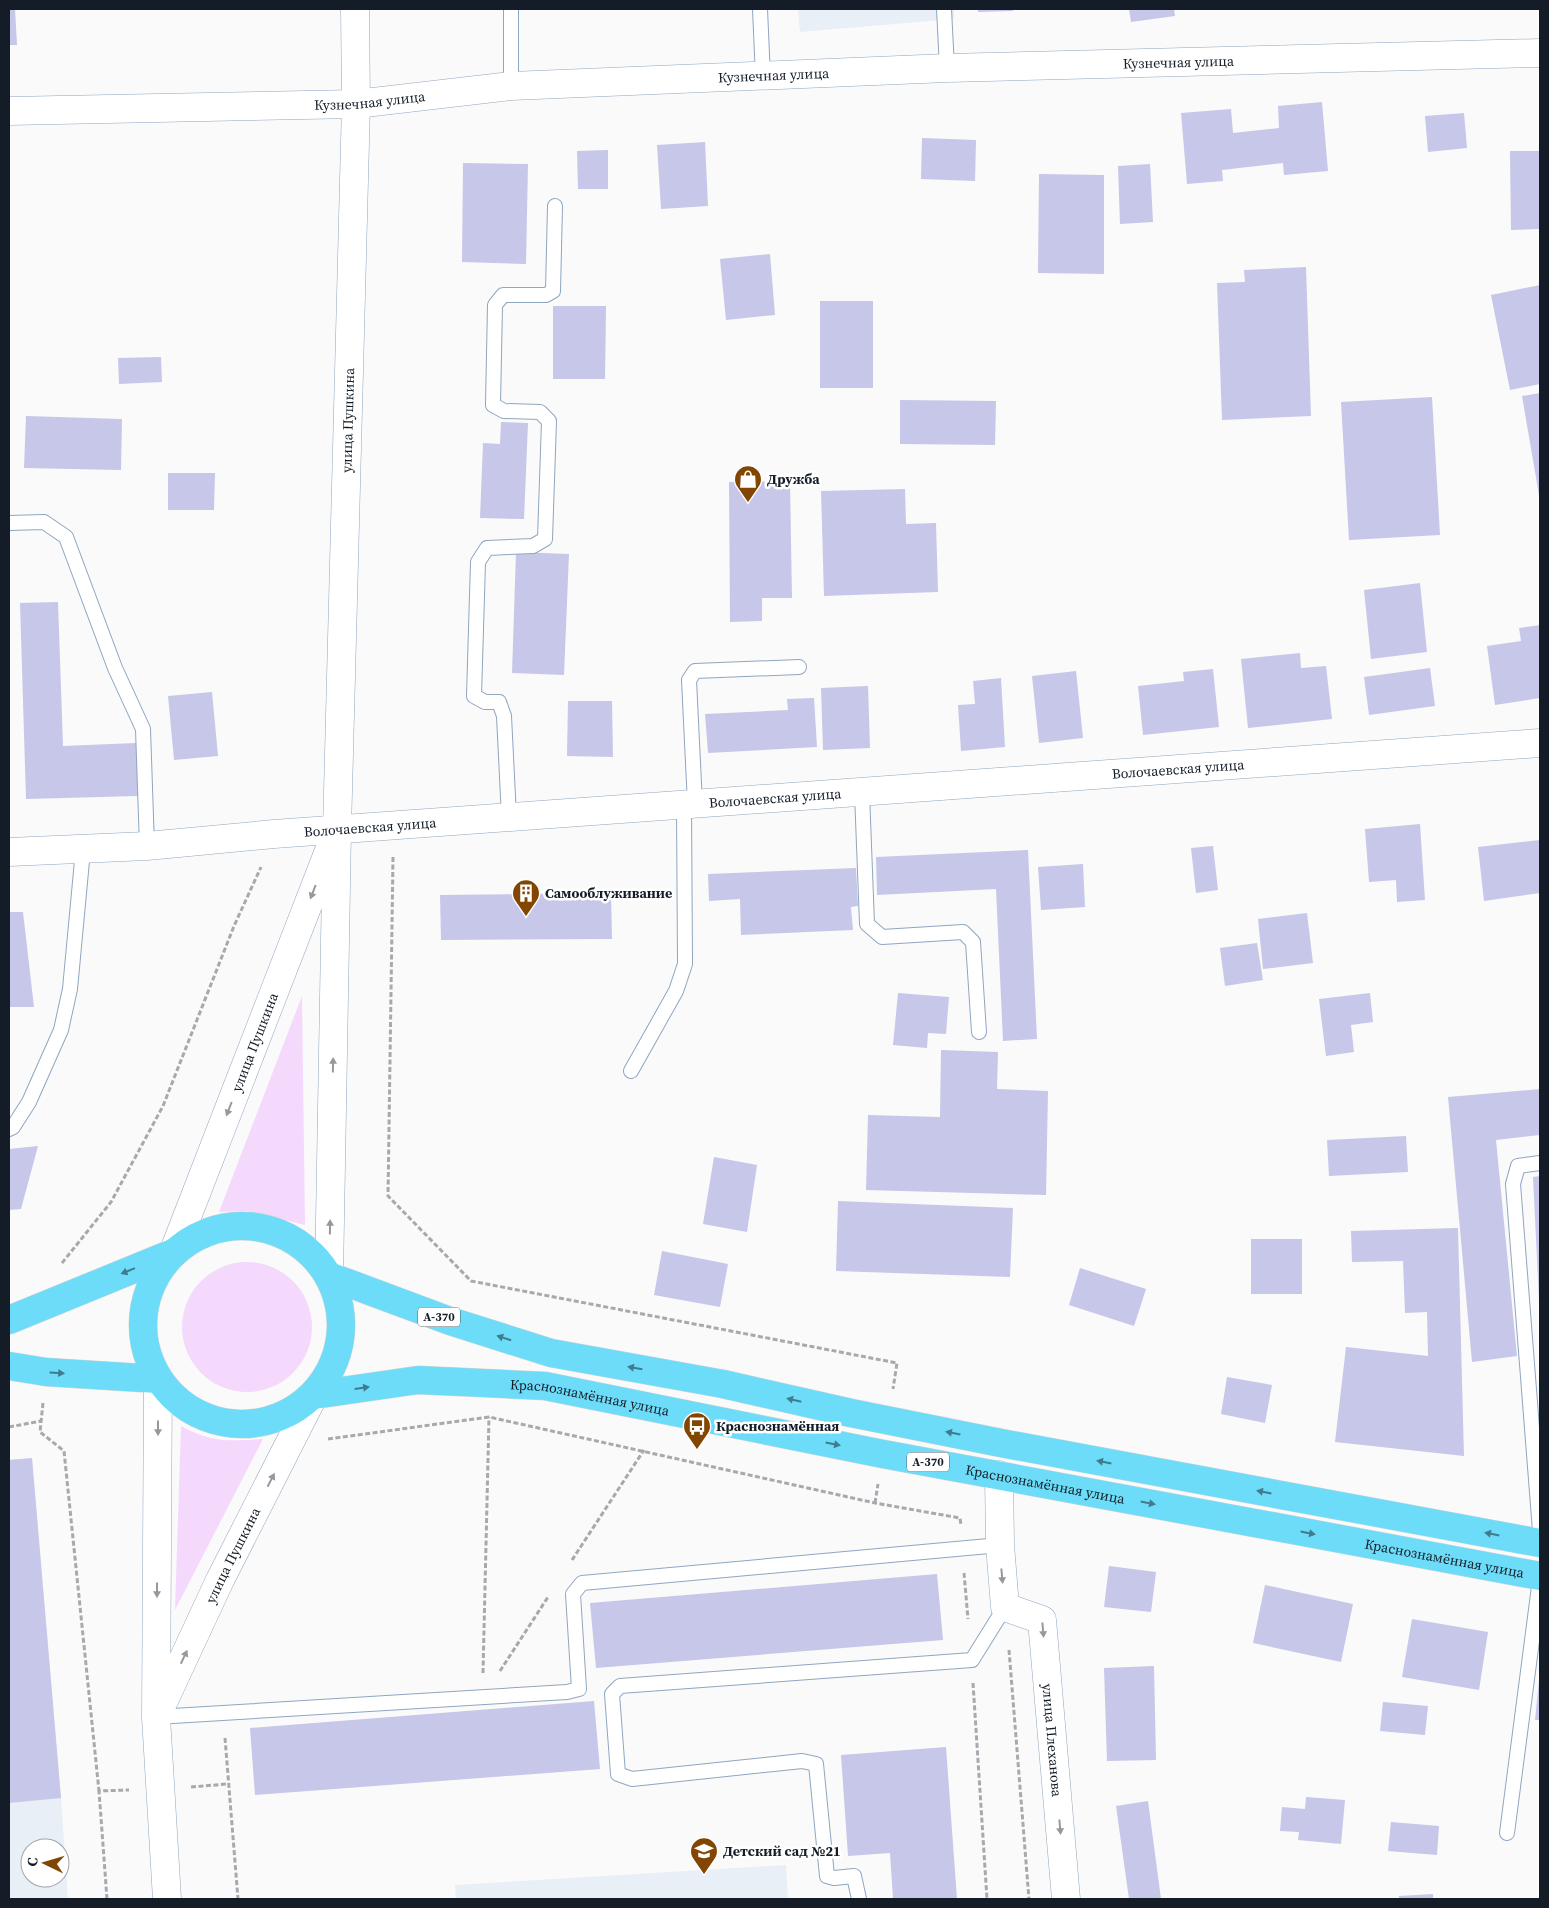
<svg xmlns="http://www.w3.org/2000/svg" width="1549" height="1908" font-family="'Source Serif 4',serif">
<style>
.built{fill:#e9eff6;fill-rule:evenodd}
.green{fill:#f4d9fd}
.building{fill:#c6c7e9}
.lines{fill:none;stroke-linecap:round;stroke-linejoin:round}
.lane-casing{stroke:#8ea6c0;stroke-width:16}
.street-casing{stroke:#8ea6c0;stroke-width:29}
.secondary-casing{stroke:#8ea6c0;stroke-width:29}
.highway-casing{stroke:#d5d6d8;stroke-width:29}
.path{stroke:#a6a9ad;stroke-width:3;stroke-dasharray:5 2.5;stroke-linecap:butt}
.lane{stroke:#fff;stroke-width:14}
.street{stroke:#fff;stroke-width:28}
.secondary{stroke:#fff;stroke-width:28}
.highway{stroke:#6ddcf9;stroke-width:28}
.oneway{fill:#95999e}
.oneway2{fill:#407c90}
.labels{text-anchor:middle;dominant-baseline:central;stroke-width:5;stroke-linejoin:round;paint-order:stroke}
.shield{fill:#fff;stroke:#5a6168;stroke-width:1}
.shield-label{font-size:12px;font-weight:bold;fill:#141d27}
.street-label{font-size:14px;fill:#141d27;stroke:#fff}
.poi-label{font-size:14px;font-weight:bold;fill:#141d27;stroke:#fff;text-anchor:start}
</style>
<rect width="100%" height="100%" fill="#fafafa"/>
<g class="built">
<path d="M798,9H954V19L800,32Z"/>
<path d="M32,1458L61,1798L68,1899H9V1460ZM30,1848H60V1878H30Z"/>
<path d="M786,1865L788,1899H456L455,1885Z"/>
</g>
<g class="green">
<path d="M302,996L305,1225L247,1211L219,1212Z"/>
<circle cx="247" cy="1327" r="65"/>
<path d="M181,1426C212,1443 229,1441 263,1439L175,1610Z"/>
</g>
<g class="building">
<path d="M9,9H15L17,45H9Z"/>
<path d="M978,9H1013V11L978,12Z"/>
<path d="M1129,9H1174L1175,16L1131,22Z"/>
<path d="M1322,102L1328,171L1284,175L1283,163L1222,170L1223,181L1187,184L1181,113L1231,109L1233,133L1279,128L1278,106Z"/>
<path d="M1464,113L1467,148L1428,152L1425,116Z"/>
<path d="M922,138L976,140L975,181L921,179Z"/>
<path d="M705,142L708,206L661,209L657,145Z"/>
<path d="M608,150V189H578L577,151Z"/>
<path d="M1510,151H1540V229L1511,230Z"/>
<path d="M463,163L528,164L526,264L462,262Z"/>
<path d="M1150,164L1153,222L1120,224L1118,166Z"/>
<path d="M1039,174L1104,175V274L1038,273Z"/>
<path d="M770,254L775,315L726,320L720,259Z"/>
<path d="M1306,267L1311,416L1222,420L1217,283L1245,282L1244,270Z"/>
<path d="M1540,285V384L1510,390L1491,295Z"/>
<rect x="820" y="301" width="53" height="87"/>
<path d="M553,306H606L605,379H553Z"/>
<path d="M161,357L162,382L119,384L118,358Z"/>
<path d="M1540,393V495H1539L1522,396Z"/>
<path d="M1432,397L1440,535L1349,540L1341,402Z"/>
<path d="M900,400L996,401L995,445L900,444Z"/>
<path d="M26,416L122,419L121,470L24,468Z"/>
<path d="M501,422L528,423L524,519L480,518L483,443L500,444Z"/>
<path d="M168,473H215L214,510H168Z"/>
<path d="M790,481L792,598H762V621L730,622L729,482Z"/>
<path d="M905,489L906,524L936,523L938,592L824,596L821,491Z"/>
<path d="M516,552L569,554L564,675L512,673Z"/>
<path d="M1420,583L1427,652L1371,659L1364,590Z"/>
<path d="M58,602L63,746L136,743L138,796L26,799L20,603Z"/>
<path d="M1540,625V698L1495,705L1487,646L1521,641L1519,628Z"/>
<path d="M1300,653L1301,668L1326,666L1332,719L1248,728L1241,659Z"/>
<path d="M1430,668L1435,706L1369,715L1364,677Z"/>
<path d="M1213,669L1219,727L1143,735L1138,686L1184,681L1183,672Z"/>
<path d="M1076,671L1083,738L1039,743L1032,676Z"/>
<path d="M1001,678L1005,747L961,751L958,705L975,704L973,681Z"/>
<path d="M868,686L870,748L823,750L821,688Z"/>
<path d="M212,692L218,756L174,760L168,696Z"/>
<path d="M814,698L817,747L708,753L705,714L788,710L787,699Z"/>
<path d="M568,701H612L613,757L567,756Z"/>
<path d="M1420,824L1425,900L1397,902L1396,880L1369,882L1365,829Z"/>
<path d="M1540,840V893L1484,901L1478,847Z"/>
<path d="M1213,846L1218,890L1196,893L1191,848Z"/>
<path d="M1028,850L1037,1039L1003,1041L996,889L877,895L876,857Z"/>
<path d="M1083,864L1085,907L1041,910L1038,867Z"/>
<path d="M856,868L858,906L851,907L853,930L741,935L740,899L709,901L708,874Z"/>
<path d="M611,893L612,939L441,940L440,895Z"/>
<path d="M9,912H23L34,1007H9Z"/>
<path d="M1307,913L1313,963L1263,969L1258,919Z"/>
<path d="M1257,943L1263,980L1225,986L1220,948Z"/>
<path d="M898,993L949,997L946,1034L928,1033L927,1048L893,1045Z"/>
<path d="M1370,993L1373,1022L1351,1025L1354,1052L1326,1056L1319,999Z"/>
<path d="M941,1050L998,1052L997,1089L1048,1091L1046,1195L866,1190L868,1115L940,1117Z"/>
<path d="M1540,1089V1135L1496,1140L1517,1356L1472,1362L1448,1097Z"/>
<path d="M1406,1136L1408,1172L1329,1176L1327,1140Z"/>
<path d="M38,1146L21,1209L9,1210V1149Z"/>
<path d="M714,1157L757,1165L747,1232L703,1224Z"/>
<path d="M1540,1176V1300H1539L1533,1177Z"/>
<path d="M838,1201L1013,1208L1010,1277L836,1271Z"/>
<path d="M1458,1228L1464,1456L1335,1442L1346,1347L1428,1356L1427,1312L1405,1313L1403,1261L1352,1262L1351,1231Z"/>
<rect x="1251" y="1239" width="51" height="55"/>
<path d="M662,1251L728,1264L720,1307L654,1295Z"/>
<path d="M1080,1268L1146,1289L1134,1326L1069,1305Z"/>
<path d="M1227,1377L1272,1385L1265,1423L1221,1414Z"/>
<path d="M32,1458L61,1798L9,1803V1460Z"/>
<path d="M1109,1566L1156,1572L1151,1612L1104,1607Z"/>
<path d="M937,1574L943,1640L596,1668L590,1603Z"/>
<path d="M1265,1585L1353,1604L1341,1662L1253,1643Z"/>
<path d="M1412,1619L1488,1632L1479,1690L1402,1677Z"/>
<path d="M1154,1666L1156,1760L1107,1761L1104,1668Z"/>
<path d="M1539,1680H1540V1720H1535Z"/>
<path d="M594,1701L600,1769L255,1795L250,1728Z"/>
<path d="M1383,1702L1428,1706L1425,1735L1380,1731Z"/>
<path d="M946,1747L957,1899H893L890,1853L848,1856L841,1755Z"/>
<path d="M1306,1797L1345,1800L1341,1844L1298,1840L1299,1832L1280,1831L1282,1807L1305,1809Z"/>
<path d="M1148,1801L1161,1899H1129L1116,1806Z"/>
<path d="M1391,1822L1439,1826L1437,1855L1388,1851Z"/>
<path d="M1433,1894V1899H1399V1896Z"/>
</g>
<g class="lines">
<g class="lane-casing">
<g id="lane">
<path d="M760,9L763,77"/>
<path d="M944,9L947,68"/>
<path d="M511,86V9"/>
<path d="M9,523L44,522L66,537L115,668L143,729L147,846"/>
<path d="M862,793L867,924L882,937L963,932L973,942L979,1032"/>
<path d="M695,804L689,680L695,671L799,667"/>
<path d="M509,817L504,716L499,702H485L474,696L478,562L487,548L533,546L545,539L549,421L540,412L504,411L493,405L495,305L503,295H546L553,291L555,206"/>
<path d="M631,1071L676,991L685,964L684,805"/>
<path d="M9,1129L13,1127L29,1102L61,1030L70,989L83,850"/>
<path d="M1540,1163L1518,1166L1513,1184L1540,1531"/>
<path d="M156,1717L567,1692L579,1689L573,1594L582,1583L1000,1545"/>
<path d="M1507,1833L1540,1579"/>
<path d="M859,1899L854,1876L834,1878L827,1876L816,1764L802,1761L632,1779L618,1774L612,1694L620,1686L972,1660L1005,1607"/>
</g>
</g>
<g class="street-casing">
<g id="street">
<path id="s1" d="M9,111L356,104L511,86L947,68L1540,53"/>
<path id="s2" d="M9,852L147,846L274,834L1540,743"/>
<path id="s3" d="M999,1475L1000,1545L1005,1607L1042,1620L1066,1899"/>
</g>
</g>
<g class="secondary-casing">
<g id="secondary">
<path id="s4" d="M173,1253L330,848"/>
<path id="s5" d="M329,1276L337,830L356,104L355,9"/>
<path d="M158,1379L156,1717L167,1899"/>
<path id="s6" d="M160,1709L220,1580L314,1395"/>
</g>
</g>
<g class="highway-casing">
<g id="highway">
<circle cx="242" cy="1325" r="99"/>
<path d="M329,1276L450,1321L551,1353L723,1384L851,1413L1001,1443L1540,1543"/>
<path d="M9,1320L173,1253"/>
<path d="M9,1366L46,1372L158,1379"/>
<path id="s7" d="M314,1395L418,1380L545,1386L883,1454L1540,1576"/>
</g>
</g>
<g class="path">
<path d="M393,857L388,1196L471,1281L897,1363L893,1389"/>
<path d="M62,1263L111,1202L163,1106L234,926L261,867"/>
<path d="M43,1403L40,1432L64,1451L99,1791"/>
<path d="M9,1427L41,1421"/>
<path d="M328,1439L489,1417L875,1503L960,1518L961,1525"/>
<path d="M875,1503L878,1484"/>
<path d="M572,1560L644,1450"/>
<path d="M964,1573L968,1619"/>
<path d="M1009,1650L1029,1899"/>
<path d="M500,1671L548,1597"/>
<path d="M483,1673L489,1417"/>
<path d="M973,1683L987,1899"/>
<path d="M225,1738L238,1899"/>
<path d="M191,1787L227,1784"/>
<path d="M107,1899L99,1791L129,1790"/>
</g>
<use href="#lane" class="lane"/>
<use href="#street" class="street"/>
<use href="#secondary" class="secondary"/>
<use href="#highway" class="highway"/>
</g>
<defs><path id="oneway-solid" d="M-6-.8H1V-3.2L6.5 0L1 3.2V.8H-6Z" transform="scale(1.25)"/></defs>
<g class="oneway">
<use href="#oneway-solid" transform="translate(313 892) rotate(111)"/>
<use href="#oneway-solid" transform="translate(333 1065) rotate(-89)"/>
<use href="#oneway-solid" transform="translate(229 1109) rotate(111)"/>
<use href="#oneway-solid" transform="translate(330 1227) rotate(-89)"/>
<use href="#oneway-solid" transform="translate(158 1428) rotate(90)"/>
<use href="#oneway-solid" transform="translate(271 1480) rotate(-63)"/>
<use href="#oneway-solid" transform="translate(1002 1576) rotate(85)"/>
<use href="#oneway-solid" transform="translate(157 1590) rotate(90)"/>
<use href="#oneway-solid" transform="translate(1043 1630) rotate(85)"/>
<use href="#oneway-solid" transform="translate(184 1657) rotate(-65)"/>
<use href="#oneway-solid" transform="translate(1060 1827) rotate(85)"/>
</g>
<g class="oneway2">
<use href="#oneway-solid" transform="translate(128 1271) rotate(158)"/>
<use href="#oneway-solid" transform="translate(504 1338) rotate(-163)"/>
<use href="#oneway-solid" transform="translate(635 1368) rotate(-170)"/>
<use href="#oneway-solid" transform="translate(57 1373) rotate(4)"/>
<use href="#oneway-solid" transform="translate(362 1388) rotate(-8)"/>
<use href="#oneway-solid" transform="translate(794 1400) rotate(-167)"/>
<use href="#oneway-solid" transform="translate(953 1433) rotate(-169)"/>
<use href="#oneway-solid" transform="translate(833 1444) rotate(11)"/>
<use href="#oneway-solid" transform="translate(1104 1462) rotate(-169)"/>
<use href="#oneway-solid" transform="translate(1264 1492) rotate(-169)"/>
<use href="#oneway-solid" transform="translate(1148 1503) rotate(11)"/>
<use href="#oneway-solid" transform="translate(1308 1533) rotate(11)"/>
<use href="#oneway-solid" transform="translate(1492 1534) rotate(-169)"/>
</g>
<defs>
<g id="shop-pin" transform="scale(1.4375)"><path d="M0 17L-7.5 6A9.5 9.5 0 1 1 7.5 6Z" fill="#824502" stroke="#fff"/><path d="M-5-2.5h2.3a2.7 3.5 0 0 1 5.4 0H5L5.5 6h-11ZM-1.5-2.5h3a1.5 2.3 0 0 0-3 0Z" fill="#fff"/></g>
<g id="building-pin" transform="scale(1.4375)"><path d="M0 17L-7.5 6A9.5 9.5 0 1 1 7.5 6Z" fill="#824502" stroke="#fff"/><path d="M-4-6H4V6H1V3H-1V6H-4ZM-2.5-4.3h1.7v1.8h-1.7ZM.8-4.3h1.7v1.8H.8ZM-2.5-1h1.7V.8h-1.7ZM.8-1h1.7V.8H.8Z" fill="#fff"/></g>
<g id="bus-pin" transform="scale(1.4375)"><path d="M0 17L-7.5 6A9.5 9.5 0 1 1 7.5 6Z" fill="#824502" stroke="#fff"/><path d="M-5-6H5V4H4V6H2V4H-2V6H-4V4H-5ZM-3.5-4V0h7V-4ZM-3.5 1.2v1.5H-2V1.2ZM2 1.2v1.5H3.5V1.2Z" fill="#fff"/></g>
<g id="school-pin" transform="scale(1.4375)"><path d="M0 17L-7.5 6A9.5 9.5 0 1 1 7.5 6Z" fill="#824502" stroke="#fff"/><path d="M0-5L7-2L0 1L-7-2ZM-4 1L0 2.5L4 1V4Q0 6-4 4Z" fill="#fff"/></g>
</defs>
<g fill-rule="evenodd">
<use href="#shop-pin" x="748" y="479"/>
<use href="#building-pin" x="526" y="893"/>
<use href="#bus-pin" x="697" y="1426"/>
<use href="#school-pin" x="704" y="1851"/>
</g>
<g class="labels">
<g class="shield">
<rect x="418" y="1307.5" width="42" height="19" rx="4"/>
<rect x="907" y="1452.5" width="42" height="19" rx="4"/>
</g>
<g class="shield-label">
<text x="439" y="1317">А-370</text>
<text x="928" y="1462">А-370</text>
</g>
<g class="street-label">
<text stroke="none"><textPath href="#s1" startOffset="1171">Кузнечная улица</textPath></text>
<text stroke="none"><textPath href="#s1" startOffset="766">Кузнечная улица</textPath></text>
<text stroke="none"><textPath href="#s1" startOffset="361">Кузнечная улица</textPath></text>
<text stroke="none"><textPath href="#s5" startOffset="856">улица Пушкина</textPath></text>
<text stroke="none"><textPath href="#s2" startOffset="1172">Волочаевская улица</textPath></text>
<text stroke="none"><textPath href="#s2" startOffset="768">Волочаевская улица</textPath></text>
<text stroke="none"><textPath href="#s2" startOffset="362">Волочаевская улица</textPath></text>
<text stroke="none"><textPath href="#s4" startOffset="226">улица Пушкина</textPath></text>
<text stroke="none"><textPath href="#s7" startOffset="278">Краснознамённая улица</textPath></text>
<text stroke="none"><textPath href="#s7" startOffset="742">Краснознамённая улица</textPath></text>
<text stroke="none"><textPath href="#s6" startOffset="170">улица Пушкина</textPath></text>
<text stroke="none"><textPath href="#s7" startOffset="1148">Краснознамённая улица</textPath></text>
<text stroke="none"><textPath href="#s3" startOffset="292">улица Плеханова</textPath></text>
</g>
<g class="poi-label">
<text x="767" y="479">Дружба</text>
<text x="545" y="893">Самооблуживание</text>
<text x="716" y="1426">Краснознамённая</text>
<text x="723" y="1851">Детский сад №21</text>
</g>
</g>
<rect width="1549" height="1908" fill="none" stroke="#141d27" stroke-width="20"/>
<g transform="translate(45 1863) rotate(275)"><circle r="24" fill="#ffffff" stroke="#a1a5a9"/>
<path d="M0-4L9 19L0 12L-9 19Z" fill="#824502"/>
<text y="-8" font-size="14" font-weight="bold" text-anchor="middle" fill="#141d27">С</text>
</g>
</svg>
